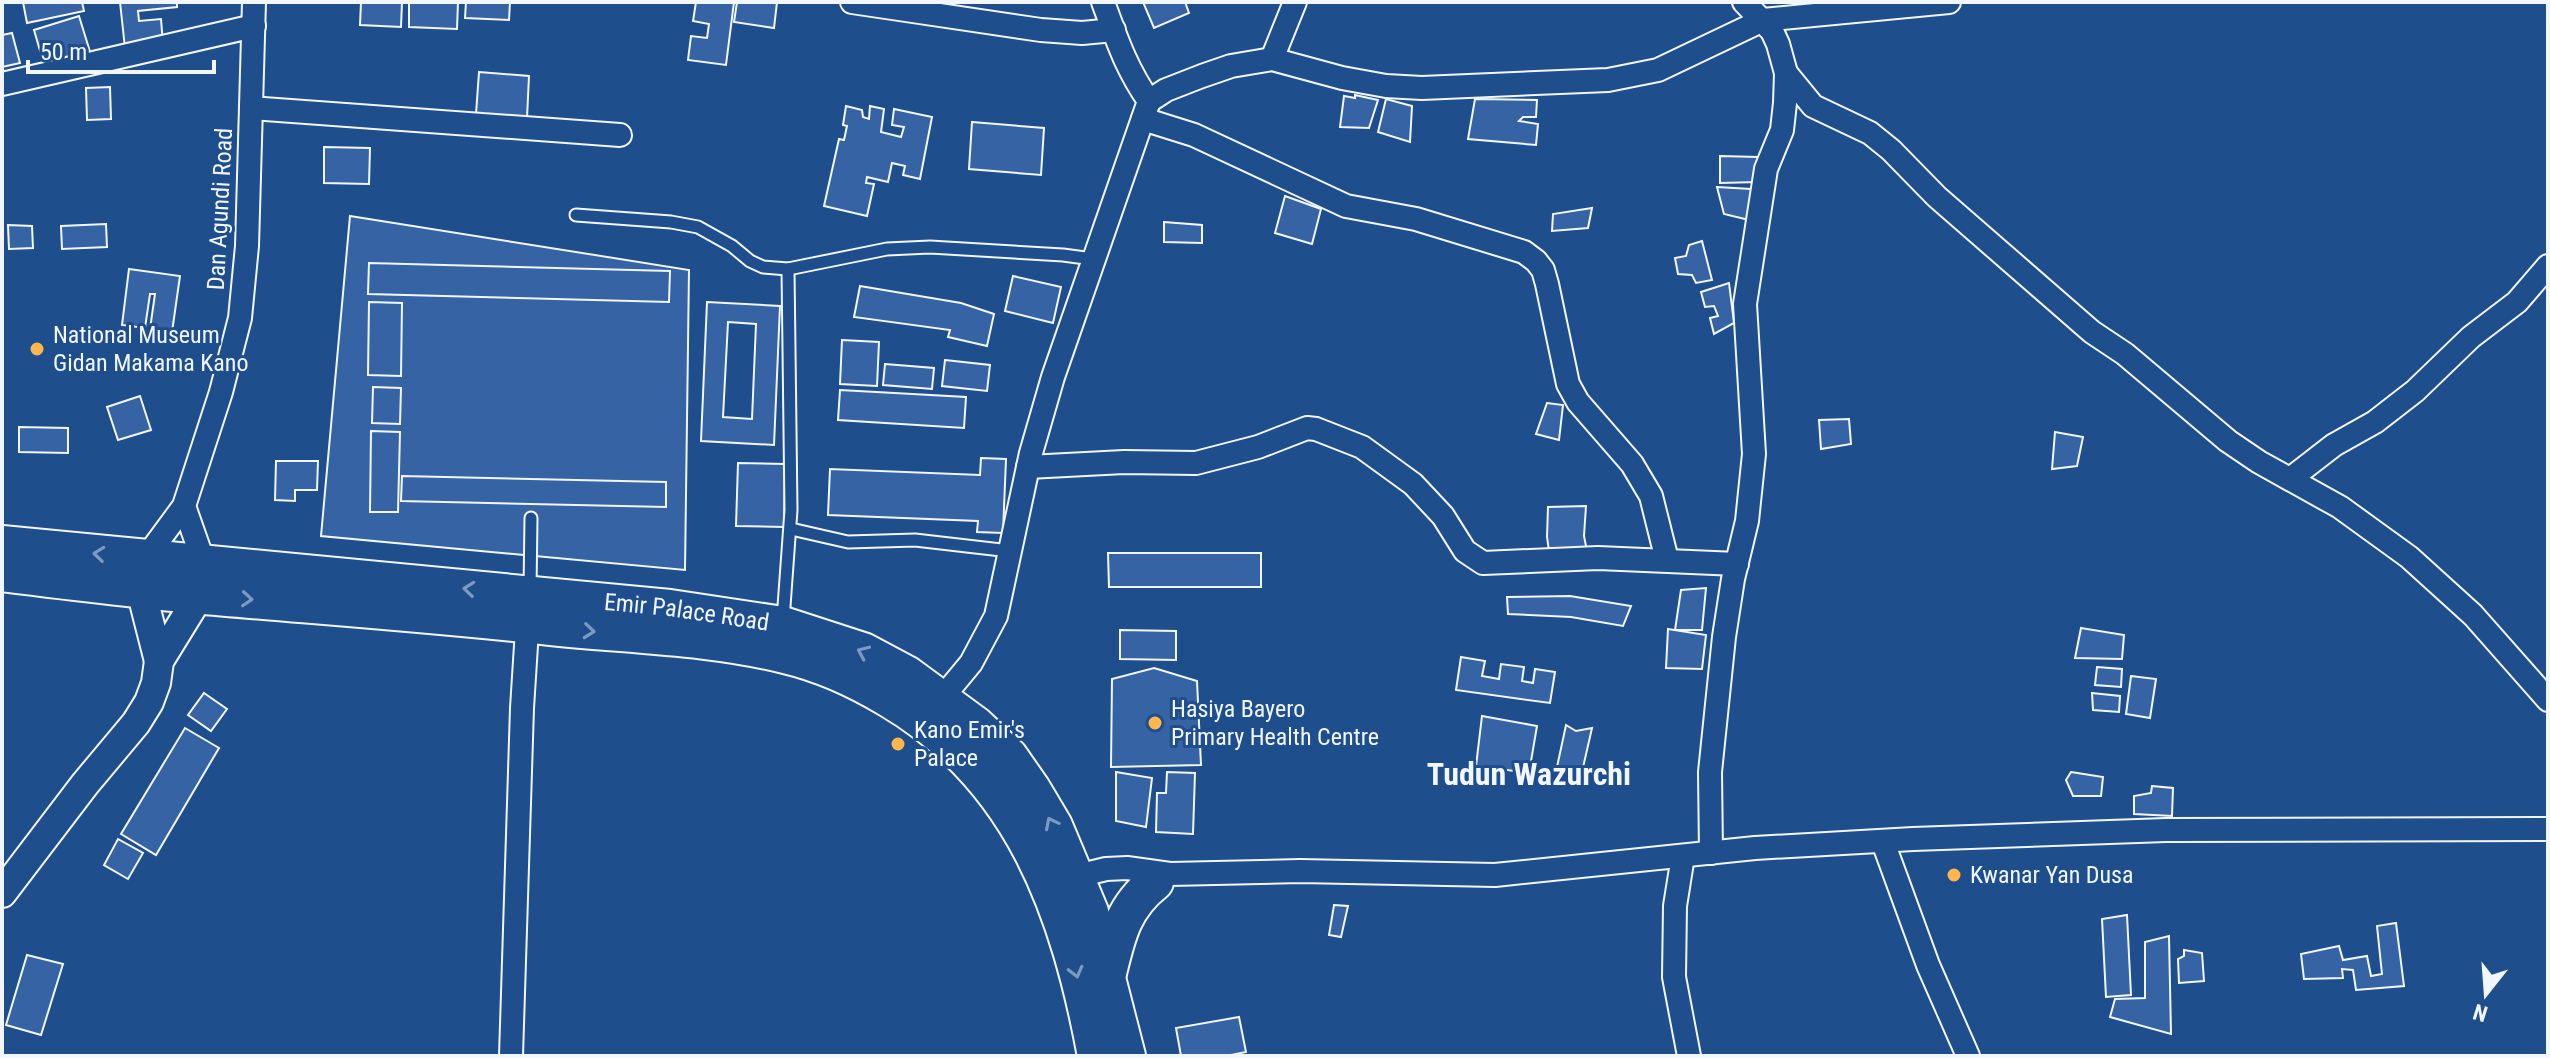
<svg xmlns="http://www.w3.org/2000/svg" width="2550" height="1058" font-family="'Roboto Condensed',sans-serif">
<style>
.building{fill:#3563a3;stroke:#f2f6ff;stroke-width:2;fill-rule:evenodd}
.lines{fill:none;stroke-linecap:round;stroke-linejoin:round}
.service-casing{stroke:#f2f6ff;stroke-width:15}
.minor-casing{stroke:#f2f6ff;stroke-width:26}
.tertiary-casing{stroke:#f2f6ff;stroke-width:32}
.primary-casing{stroke:#f2f6ff;stroke-width:40}
.service{stroke:#1f4e8c;stroke-width:11}
.minor{stroke:#1f4e8c;stroke-width:22}
.tertiary{stroke:#1f4e8c;stroke-width:28}
.primary{stroke:#1f4e8c;stroke-width:36}
.oneway{stroke:#7e9ac0}
.poi-dot{fill:#ffb74d;stroke:#1f4e8c;stroke-width:3}
.labels{text-anchor:middle;dominant-baseline:central;stroke-width:6;stroke-linejoin:round;paint-order:stroke}
.street-label{font-size:24px;fill:#f2f6ff;stroke:#1f4e8c}
.poi-label{font-size:24px;fill:#f2f6ff;stroke:#1f4e8c;text-anchor:start}
.district-label{font-size:32px;font-weight:bold;fill:#f2f6ff;stroke:#1f4e8c}
</style>
<rect width="100%" height="100%" fill="#1f4e8c"/>
<g class="building">
<path d="M23,2H82L84,11L27,23Z"/>
<path d="M120,2H177V7L138,11L139,21L161,19L163,44L125,48Z"/>
<path d="M361,2H402L401,27L360,25Z"/>
<path d="M409,2H458L457,29L409,27Z"/>
<path d="M466,2H510L509,20L465,18Z"/>
<path d="M696,2H734L726,65L688,60L691,36L707,38L709,24L693,21Z"/>
<path d="M737,2H777L774,28L734,22Z"/>
<path d="M1143,2H1185L1189,13L1154,28Z"/>
<path d="M79,16L91,55L45,68L34,30Z"/>
<path d="M12,33L20,63L2,67V35Z"/>
<path d="M479,72L529,76L527,118L476,114Z"/>
<path d="M110,87L111,119L87,120L86,88Z"/>
<path d="M1355,95L1378,100L1369,128L1340,127L1344,96L1355,98Z"/>
<path d="M1386,99L1412,106L1410,142L1378,132Z"/>
<path d="M1475,99L1537,100L1536,117H1523L1519,121L1538,124L1536,145L1468,139Z"/>
<path d="M846,106L862,110L863,117L869,119L870,106L884,109L881,132L901,137L904,127L892,125L894,109L932,117L920,179L903,175L905,166L892,163L888,182L867,177L866,183L874,184L867,216L824,206L839,139L844,140L847,126L843,125Z"/>
<path d="M972,122L1044,128L1041,175L969,169Z"/>
<path d="M324,147L370,148L369,184L324,183Z"/>
<path d="M1720,156L1758,157V182L1720,183Z"/>
<path d="M1717,187L1751,189L1749,220L1724,214Z"/>
<path d="M1285,196L1321,209L1312,244L1275,233Z"/>
<path d="M1592,208L1588,228L1552,231L1553,214Z"/>
<path d="M350,216L689,270L685,570L321,536Z"/>
<path d="M1164,222L1202,225V243L1164,242Z"/>
<path d="M106,224L107,247L62,249L61,226Z"/>
<path d="M8,225L32,226L33,248L9,249Z"/>
<path d="M1702,241L1712,280L1696,283L1692,275L1678,274L1675,258L1686,256L1689,245Z"/>
<path d="M369,263L670,271L669,302L368,294Z"/>
<path d="M129,269L180,276L172,332L150,329L155,294H150L145,328L122,325Z"/>
<path d="M1013,276L1061,287L1053,323L1005,311Z"/>
<path d="M1729,283L1734,323L1714,334L1710,318L1718,316L1714,306L1705,307L1701,292Z"/>
<path d="M860,286L961,303L994,314L987,346L948,337L950,330L854,317Z"/>
<path d="M369,302L402,303L401,376L368,375Z"/>
<path d="M707,302L780,306L774,445L701,441ZM728,322L756,324L752,419L723,417Z"/>
<path d="M842,340L879,342L877,386L840,384Z"/>
<path d="M945,360L990,365L987,391L942,386Z"/>
<path d="M885,364L934,368L932,389L883,385Z"/>
<path d="M373,387L401,388L400,424L372,423Z"/>
<path d="M840,390L966,397L964,428L838,420Z"/>
<path d="M140,396L151,430L118,440L107,407Z"/>
<path d="M1547,403L1563,405L1559,440L1536,434Z"/>
<path d="M1849,419L1851,444L1821,449L1819,420Z"/>
<path d="M19,427L68,428V453L19,452Z"/>
<path d="M371,431L400,432L398,512H370Z"/>
<path d="M2055,432L2083,437L2077,466L2052,469Z"/>
<path d="M981,458L1006,459L1003,533L977,532L978,521L828,515L830,469L980,475Z"/>
<path d="M276,461H318L317,490H295V501L275,500Z"/>
<path d="M738,463L785,464L784,527L736,526Z"/>
<path d="M402,476L666,482V507L401,501Z"/>
<path d="M1586,506L1584,536L1588,556L1550,558L1547,537L1548,507Z"/>
<path d="M1108,553H1261V587H1109Z"/>
<path d="M1706,588L1702,630H1675L1681,590Z"/>
<path d="M1570,596L1631,606L1623,626L1571,617L1508,614L1507,597Z"/>
<path d="M2081,628L2124,635L2122,659L2075,658Z"/>
<path d="M1668,629L1706,635L1702,669L1666,668Z"/>
<path d="M1120,630L1176,631V660L1120,659Z"/>
<path d="M1461,657L1485,661L1482,676L1499,679L1501,664L1524,667L1522,681L1533,683L1535,669L1555,672L1550,703L1456,690Z"/>
<path d="M2097,667L2122,669L2121,687L2095,685Z"/>
<path d="M1154,668L1197,681L1201,765L1111,767L1112,679Z"/>
<path d="M2131,676L2156,679L2150,718L2126,714Z"/>
<path d="M204,693L227,709L211,731L188,715Z"/>
<path d="M2092,693L2120,696L2119,712L2093,710Z"/>
<path d="M1482,716L1537,726L1529,773L1476,766Z"/>
<path d="M1566,725L1576,731L1592,728L1582,772H1569L1557,767Z"/>
<path d="M185,728L219,748L156,855L121,834Z"/>
<path d="M1116,772L1152,778L1146,827L1116,821Z"/>
<path d="M1167,772L1195,773L1193,834L1156,832L1157,793H1166Z"/>
<path d="M2071,772L2103,777L2101,796H2073L2066,780Z"/>
<path d="M2152,786L2173,788L2172,816L2134,814V796L2151,793Z"/>
<path d="M118,839L143,853L128,879L104,865Z"/>
<path d="M1334,905L1348,906L1341,937L1329,935Z"/>
<path d="M2127,915L2131,995L2106,997L2102,919Z"/>
<path d="M2396,923L2404,986L2356,990L2353,970L2342,969L2343,978L2304,979L2301,954L2339,946L2343,960L2367,956L2371,976L2382,974L2377,926Z"/>
<path d="M2169,936L2171,1034L2110,1017L2115,999L2145,998V942Z"/>
<path d="M2184,950L2202,953L2204,981L2179,983L2178,959L2184,956Z"/>
<path d="M27,955L63,964L41,1035L6,1025Z"/>
<path d="M1239,1017L1246,1052L1226,1056H1181L1176,1028Z"/>
</g>
<g class="lines">
<g class="service-casing">
<g id="service">
<path d="M576,215L671,222L698,227L732,246L750,261L763,267L788,269L887,249L930,247L1063,255L1093,259"/>
<path d="M791,529L848,542L915,540L1010,551"/>
<path d="M530,590L531,518"/>
<path d="M783,620L791,510L788,269"/>
</g>
</g>
<g class="minor-casing">
<g id="minor">
<path d="M852,2L1041,30L1082,33L1114,30"/>
<path d="M1272,59L1295,2"/>
<path d="M1786,73L1813,106L1870,133L1891,150L1937,197L2092,332L2125,354L2228,441L2259,462L2340,507L2409,557L2473,615L2548,700"/>
<path d="M2,84L254,26"/>
<path d="M1149,101L1166,90L1202,76L1231,66L1272,59L1342,78L1386,86L1422,88L1608,80L1658,70L1763,20L1949,2"/>
<path d="M251,108L620,135"/>
<path d="M1143,119L1194,135L1346,206L1416,219L1524,252L1536,261L1543,270L1547,284L1568,384L1578,402L1632,464L1651,496L1667,560"/>
<path d="M1028,467L1124,462L1196,463L1258,447L1307,428L1316,429L1362,447L1413,484L1443,516L1465,551L1483,563L1598,558L1737,564"/>
<path d="M2290,479L2334,445L2375,422L2415,391L2471,337L2517,302L2548,266"/>
<path d="M184,506L204,563"/>
<path d="M145,559L184,506L221,392L240,318L247,246L254,2"/>
<path d="M942,698L971,663L996,616L1031,453L1053,377L1149,101C1126,68 1117,40 1103,2"/>
<path d="M1883,842L1928,965L1968,1056"/>
<path d="M1711,853L1710,772L1724,637L1733,579L1747,521L1754,454L1745,304L1766,169L1782,130L1785,103L1786,73L1778,44L1772,31L1744,2"/>
<path d="M1683,856L1675,906L1674,977L1689,1056"/>
<path d="M1065,879L1106,869L1127,868L1170,874L1300,871L1495,875L1755,848L1913,839L2166,830L2548,829"/>
<path d="M511,1056L522,708L528,614"/>
</g>
</g>
<g class="tertiary-casing">
<g id="tertiary">
<path d="M144,572L143,598L159,661"/>
<path d="M2,893L85,784L136,723L149,702L156,683L159,661L199,596L202,577"/>
</g>
</g>
<g class="primary-casing">
<g id="primary">
<path id="s1" d="M2,544L670,608L783,625L863,651L908,675L976,725L1009,756L1032,789L1054,826L1090,912L1127,1056"/>
<path d="M2,573C66,581 130,589 194,595C307,605 420,613 533,625C617,635 704,635 785,655C823,664 856,679 889,699C1023,778 1069,911 1096,1056"/>
<path d="M1108,973C1117,936 1123,907 1155,882"/>
</g>
</g>
<use href="#service" class="service"/>
<use href="#minor" class="minor"/>
<use href="#tertiary" class="tertiary"/>
<use href="#primary" class="primary"/>
</g>
<defs><path id="oneway-chevron" d="M-2-3.5L2.5 0L-2 3.5" fill="none" stroke-width="1.6" stroke-linecap="round" stroke-linejoin="round" transform="scale(2)"/></defs>
<g class="oneway">
<use href="#oneway-chevron" transform="translate(99 554) rotate(-174)"/>
<use href="#oneway-chevron" transform="translate(469 589) rotate(-174)"/>
<use href="#oneway-chevron" transform="translate(247 599) rotate(4)"/>
<use href="#oneway-chevron" transform="translate(589 631) rotate(6)"/>
<use href="#oneway-chevron" transform="translate(863 652) rotate(-156)"/>
<use href="#oneway-chevron" transform="translate(1051 823) rotate(-117)"/>
<use href="#oneway-chevron" transform="translate(1076 972) rotate(76)"/>
</g>
<g class="poi-dot">
<circle cx="37" cy="349" r="8"/>
<circle cx="1155" cy="723" r="8"/>
<circle cx="898" cy="744" r="8"/>
<circle cx="1954" cy="875" r="8"/>
</g>
<g class="labels">
<g class="street-label">
<text transform="translate(220 209) rotate(-87)">Dan Agundi Road</text>
<text stroke="none"><textPath href="#s1" startOffset="688">Emir Palace Road</textPath></text>
</g>
<g class="poi-label">
<text x="53" y="335">National Museum<tspan x="53" dy="28">Gidan Makama Kano</tspan></text>
<text x="1171" y="709">Hasiya Bayero<tspan x="1171" dy="28">Primary Health Centre</tspan></text>
<text x="914" y="730">Kano Emir's<tspan x="914" dy="28">Palace</tspan></text>
<text x="1970" y="875">Kwanar Yan Dusa</text>
</g>
<g class="district-label">
<text x="1529" y="774">Tudun Wazurchi</text>
</g>
</g>
<rect width="2550" height="1058" fill="none" stroke="#f2f6ff" stroke-width="8"/>
<g transform="translate(2486 994) rotate(197)" stroke="#1f4e8c" stroke-width="6" paint-order="stroke">
<path d="M0-6L14 30L0 20L-14 30Z" fill="#f2f6ff"/>
<text y="-12" font-size="22" font-weight="bold" text-anchor="middle" fill="#f2f6ff">N</text>
</g>
<path d="M28 60v12h186v-12" fill="none" stroke="#f2f6ff" stroke-width="4"/>
<text x="40" y="60" font-size="24" fill="#f2f6ff" stroke="#1f4e8c" stroke-width="6" paint-order="stroke">50 m</text>
</svg>
